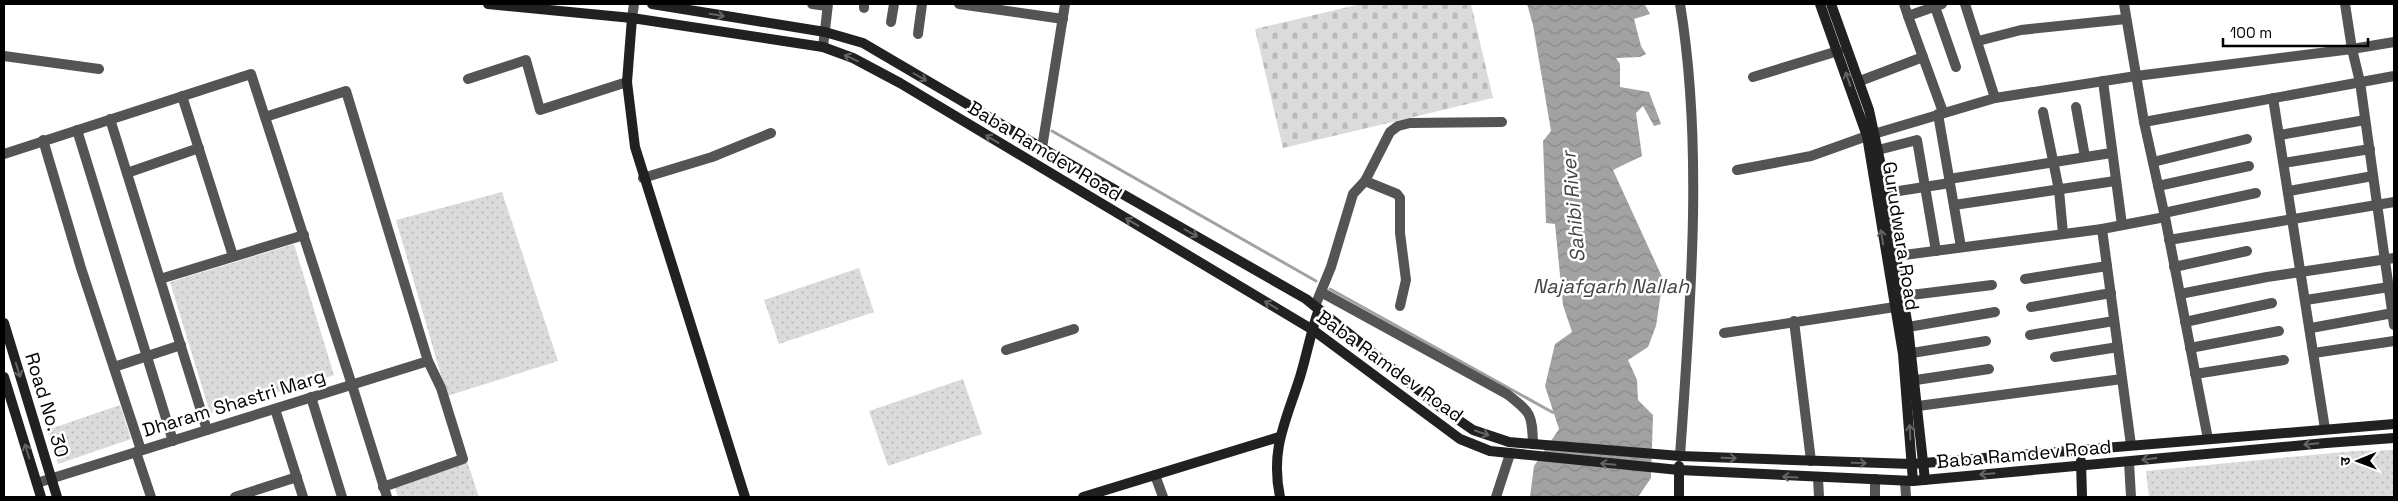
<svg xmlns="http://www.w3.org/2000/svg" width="2398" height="501" font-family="'Space Grotesk','Noto Sans Devanagari',sans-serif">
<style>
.cemetery{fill:url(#cemetery-stones)}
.park{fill:url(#park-dots)}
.water{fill:url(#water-waves)}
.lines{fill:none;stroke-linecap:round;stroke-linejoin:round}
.stream{stroke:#a2a2a2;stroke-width:3}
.street{stroke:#545454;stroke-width:10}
.secondary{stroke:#212121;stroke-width:10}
.oneway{stroke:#646464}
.labels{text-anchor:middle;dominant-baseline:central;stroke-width:5;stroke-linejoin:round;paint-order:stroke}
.street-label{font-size:19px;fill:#000;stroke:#fff}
.water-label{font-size:20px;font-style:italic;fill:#434343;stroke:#fff}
</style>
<defs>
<pattern id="cemetery-stones" width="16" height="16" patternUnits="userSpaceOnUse" patternTransform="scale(1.25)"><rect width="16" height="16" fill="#dbdbdb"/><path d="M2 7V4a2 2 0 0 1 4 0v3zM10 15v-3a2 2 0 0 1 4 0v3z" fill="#bababa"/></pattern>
<pattern id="park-dots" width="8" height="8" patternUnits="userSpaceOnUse" patternTransform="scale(1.25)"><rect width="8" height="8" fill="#dbdbdb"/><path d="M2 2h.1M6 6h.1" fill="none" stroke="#bababa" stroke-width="1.8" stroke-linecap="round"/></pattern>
<pattern id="water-waves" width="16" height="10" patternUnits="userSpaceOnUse" patternTransform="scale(1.25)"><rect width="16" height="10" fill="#a2a2a2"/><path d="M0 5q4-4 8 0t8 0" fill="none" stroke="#8a8a8a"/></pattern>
</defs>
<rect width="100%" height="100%" fill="#fff"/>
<path class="cemetery" d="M1361,4H1471L1493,98L1283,148L1255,29Z"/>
<g class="park">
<path d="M502,192L558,361L447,396L396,220Z"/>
<path d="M294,244L334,375L210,413L170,282Z"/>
<path d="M859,268L874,312L779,344L764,300Z"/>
<path d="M963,379L982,434L888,466L869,411Z"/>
<path d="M120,405L131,439L58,464L47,430Z"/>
<path d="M2394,450V497H2149L2146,471L2354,451Z"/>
<path d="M467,461L479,497H398L395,488Z"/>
</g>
<path class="water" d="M1527,4H1635L1645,5L1650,14L1634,19L1641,46L1646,54L1640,57L1616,58L1620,64V87L1649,92L1661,124L1654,126L1643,106L1636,113L1642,156L1613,170L1663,279L1656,326L1648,347L1628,360L1637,380L1638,400L1653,415L1651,478L1638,497H1530L1534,466L1559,429L1545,386L1555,344L1572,332L1563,305L1555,224L1546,223L1543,141L1551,131L1533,25Z"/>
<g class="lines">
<g class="stream">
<path d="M1052,131L1316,281"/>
<path d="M1330,289L1552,412L1557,413"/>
</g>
<g class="street">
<path d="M812,4L827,6"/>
<path d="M959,4L1063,19"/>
<path d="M1904,4L1908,16"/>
<path d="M1934,4L1956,67"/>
<path d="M1942,4L1908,16L1943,112"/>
<path d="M1965,4L1995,98"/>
<path d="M864,8V4"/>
<path d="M632,18L634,4"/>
<path d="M891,22L894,4"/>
<path d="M918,34L922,4"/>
<path d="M1978,41L2021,30L2126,19"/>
<path d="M2394,42L2352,49L2360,82L2394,325"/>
<path d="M823,47L828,4"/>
<path d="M4,56L99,69"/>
<path d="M1753,77L1838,51"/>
<path d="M468,79L526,60L540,110L627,82"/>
<path d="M1860,81L1923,57"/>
<path d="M2103,81L2122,225"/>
<path d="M182,96L233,256"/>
<path d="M2273,98L2325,429"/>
<path d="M2076,107L2085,157"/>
<path d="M2043,112L2059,190L2063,234"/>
<path d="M1938,114L1961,247"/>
<path d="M265,117L346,91L428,361L441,388L463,459L383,487"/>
<path d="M110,119L207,430"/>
<path d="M2144,122L2394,76"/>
<path d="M77,130L173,441"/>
<path d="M2280,135L2365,120"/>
<path d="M43,140L81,268L141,450"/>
<path d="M1042,148L1065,4"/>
<path d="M1878,150L1917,140L1936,251"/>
<path d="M4,154L251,74L352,385L387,497"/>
<path d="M2153,162L2247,139"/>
<path d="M2284,163L2370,149"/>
<path d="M1737,170L1811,156L1867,136L1995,98L2136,76L2352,49L2345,4"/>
<path d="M127,173L199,148"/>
<path d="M643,178L712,157L771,133"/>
<path d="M1949,179L2111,153"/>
<path d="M1365,181L1397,194L1400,198V233L1406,280L1400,306"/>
<path d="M2158,186L2249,166"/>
<path d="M2289,191L2373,176"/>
<path d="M1886,193L1950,183"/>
<path d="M1954,205L2115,181"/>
<path d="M2164,213L2256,193"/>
<path d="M2165,217L2208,439"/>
<path d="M2102,229L2131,445"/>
<path d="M2169,240L2394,202"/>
<path d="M1889,257L2102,229L2165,217L2144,122L2124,4"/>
<path d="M2174,267L2247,251"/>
<path d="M160,279L304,235"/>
<path d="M2025,279L2107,266"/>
<path d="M1321,292L1507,394C1531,413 1532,413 1533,444"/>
<path d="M2180,294L2267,277L2394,258"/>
<path d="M1903,296L1992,285"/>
<path d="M2306,300L2389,287"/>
<path d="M1315,306L1331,267L1353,194L1365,181L1390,132L1398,126L1410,123L1502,122"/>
<path d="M2031,307L2111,293"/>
<path d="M1794,321L1811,461"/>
<path d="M2185,322L2272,303"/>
<path d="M1908,327L1995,312"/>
<path d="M2311,328L2393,313"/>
<path d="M1724,333L1895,307"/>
<path d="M2030,335L2114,321"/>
<path d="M2190,348L2279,331"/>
<path d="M1006,350L1074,329"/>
<path d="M1912,353L1986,341"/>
<path d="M2314,353L2394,341"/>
<path d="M2055,357L2118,347"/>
<path d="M114,367L181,345"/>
<path d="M2195,374L2284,360"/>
<path d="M1916,380L1989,369"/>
<path d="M311,397L342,497"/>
<path d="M1918,406L2122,379"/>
<path d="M275,409L303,497"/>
<path d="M136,452L151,497"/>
<path d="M1680,456C1690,310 1704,148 1680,4"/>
<path d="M2129,462L2131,497"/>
<path d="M1155,475L1163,497"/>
<path d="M1818,478L1819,497"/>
<path d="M1875,479V497"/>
<path d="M1905,481L1906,497"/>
<path d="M37,483L428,361"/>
<path d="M235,497L297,477"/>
<path d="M1496,497L1510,454"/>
</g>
<g class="secondary">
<path d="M488,4L632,18L823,47L853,58L900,83L1313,330L1460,439L1490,451L1679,470L1913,481L2326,443L2394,438"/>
<path d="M652,4L825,32L863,43L1042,148L1306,299L1437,405L1473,430L1509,442L1680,456L1912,464L2394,424"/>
<path d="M1820,4L1867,136L1903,354L1913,481"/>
<path d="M1831,4L1869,110L1880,161L1908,327L1925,480"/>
<path d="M632,18L627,82L635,147L745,497"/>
<path d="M4,323L57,497"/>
<path d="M4,377L41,497"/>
<path d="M2081,461L2082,497"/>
<path d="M1083,497L1279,437"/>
<path d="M1280,497C1270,449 1286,421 1300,377C1307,354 1311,331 1319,309"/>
<path d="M1679,497V466"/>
</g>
</g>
<defs><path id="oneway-shaft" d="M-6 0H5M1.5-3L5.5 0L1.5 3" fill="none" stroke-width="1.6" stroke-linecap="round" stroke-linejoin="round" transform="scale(1.25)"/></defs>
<g class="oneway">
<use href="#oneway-shaft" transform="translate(717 15) rotate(9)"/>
<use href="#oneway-shaft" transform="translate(851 58) rotate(-156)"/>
<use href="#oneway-shaft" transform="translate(920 77) rotate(30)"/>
<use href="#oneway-shaft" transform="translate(1848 79) rotate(-109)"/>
<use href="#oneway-shaft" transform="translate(992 139) rotate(-149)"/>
<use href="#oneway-shaft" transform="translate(1132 222) rotate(-149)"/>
<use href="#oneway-shaft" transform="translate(1191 233) rotate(30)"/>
<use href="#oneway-shaft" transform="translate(1882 237) rotate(-99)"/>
<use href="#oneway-shaft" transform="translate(1271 305) rotate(-149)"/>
<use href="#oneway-shaft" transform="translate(18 370) rotate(73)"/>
<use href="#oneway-shaft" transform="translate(1910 432) rotate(-93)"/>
<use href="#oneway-shaft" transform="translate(1482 433) rotate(19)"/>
<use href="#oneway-shaft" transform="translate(2311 444) rotate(174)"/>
<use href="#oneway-shaft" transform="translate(27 451) rotate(-107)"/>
<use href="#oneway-shaft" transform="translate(1729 458) rotate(2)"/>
<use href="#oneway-shaft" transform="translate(2149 459) rotate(172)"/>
<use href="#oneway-shaft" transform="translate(1859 463) rotate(1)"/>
<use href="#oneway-shaft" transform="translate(1608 464) rotate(-175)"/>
<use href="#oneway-shaft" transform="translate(1987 474) rotate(175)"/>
<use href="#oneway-shaft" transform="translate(1790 477) rotate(-177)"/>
</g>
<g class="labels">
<g class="street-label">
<text transform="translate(1045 151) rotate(31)">Baba Ramdev Road</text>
<text transform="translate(1901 236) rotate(81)">Gurudwara Road</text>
<text transform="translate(1390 366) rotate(36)">Baba Ramdev Road</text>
<text transform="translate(234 403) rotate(-17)">Dharam Shastri Marg</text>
<text transform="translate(47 405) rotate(73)">Road No. 30</text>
<text transform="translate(2024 454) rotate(-5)">Baba Ramdev Road</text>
</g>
<g class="water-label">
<text transform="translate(1573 207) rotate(-95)">Sahibi River</text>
<text x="1611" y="286">Najafgarh Nallah</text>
</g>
</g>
<rect width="2398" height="501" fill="none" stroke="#000000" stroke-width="10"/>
<g transform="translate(2358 461) rotate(269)" stroke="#ffffff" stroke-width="4" paint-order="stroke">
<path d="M0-4L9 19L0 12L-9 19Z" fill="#000000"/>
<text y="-8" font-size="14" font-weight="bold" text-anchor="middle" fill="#000000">उ</text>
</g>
<path d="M2223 38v8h145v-8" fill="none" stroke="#000000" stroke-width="2.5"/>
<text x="2230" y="38" font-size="15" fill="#000000" stroke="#ffffff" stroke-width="4" paint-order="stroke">100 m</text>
</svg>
